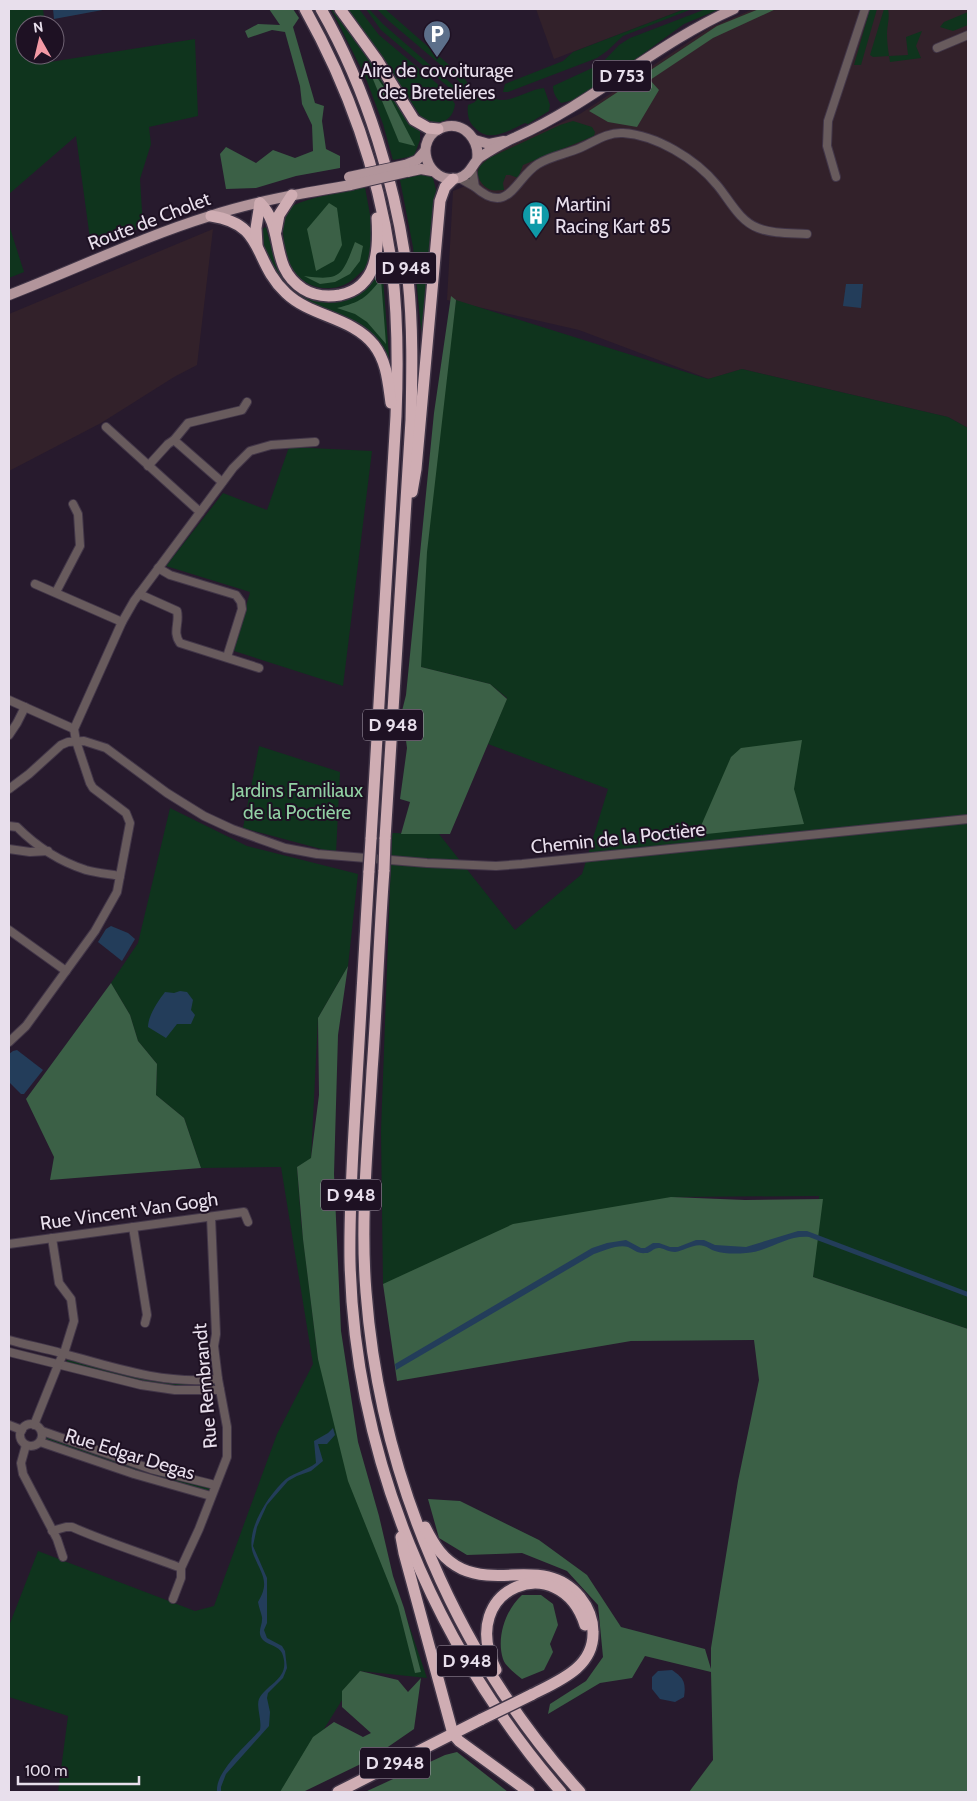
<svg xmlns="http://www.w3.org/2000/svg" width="977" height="1801" font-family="Cabin,sans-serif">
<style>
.industrial{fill:#32212a}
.green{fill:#0f341d}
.forest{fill:#3b6046}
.water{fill:#233d5a}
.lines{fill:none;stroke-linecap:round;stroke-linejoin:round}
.minor-casing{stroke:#423648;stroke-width:10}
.major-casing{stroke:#423648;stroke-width:12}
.highway-casing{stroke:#423648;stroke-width:14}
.minor{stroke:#685b5d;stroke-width:8}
.major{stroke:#b2959b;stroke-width:10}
.highway{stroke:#cfadb3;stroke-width:11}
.major-bridge-casing{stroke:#423648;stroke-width:12;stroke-linecap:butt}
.highway-bridge-casing{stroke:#423648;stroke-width:14;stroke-linecap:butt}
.major-bridge{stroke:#b2959b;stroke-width:10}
.highway-bridge{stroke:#cfadb3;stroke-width:11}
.labels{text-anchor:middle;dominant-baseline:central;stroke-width:4;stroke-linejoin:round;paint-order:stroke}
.shield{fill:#1e1123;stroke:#aba1b0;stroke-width:1}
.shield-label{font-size:18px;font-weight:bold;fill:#e8dfec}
.poi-label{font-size:19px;fill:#e8dfec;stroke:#1e1123}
.street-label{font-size:19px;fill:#e8dfec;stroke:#1e1123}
.park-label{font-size:19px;fill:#92d1a4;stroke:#1e1123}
</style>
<rect width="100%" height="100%" fill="#271a2d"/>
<g class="industrial">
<path d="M536,9H685L554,59Z"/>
<path d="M754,9H968V428L948,417L742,369L709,379L579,330L447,300L453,191L478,181L476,169L480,162L504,149L580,114L711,27Z"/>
<path d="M213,229L197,365L174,377L101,423L9,471V314Z"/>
</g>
<g class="green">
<path d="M9,9H43L45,25H25V55H48L50,62L195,39L198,116L149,127L151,144L140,179L143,227L91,246L76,136L9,194Z"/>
<path d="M331,9H334L381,74L412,124L420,130V140L414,156L393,160L383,124L365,76Z"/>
<path d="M347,9H359L379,35L447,92L455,104C453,123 436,127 421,117L385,61Z"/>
<path d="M366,9H369L383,24L454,86L457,91L458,99L452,90L381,30Z"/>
<path d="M377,9H385L464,78L469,85L470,99H466L463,86L455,77L389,21Z"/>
<path d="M685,9H692L623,36L607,51L597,58L508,92H503L505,84L563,61L573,52Z"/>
<path d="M706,9H720L684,24L614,75L574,100L561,103C556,98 553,93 553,86L601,64L619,45L630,38Z"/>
<path d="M870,9H877L861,65H854Z"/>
<path d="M884,9H888C890,18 887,25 887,34C887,42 888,49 889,56L908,55L906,37L922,31L916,46L921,58L890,62L889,56L873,57L870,55Z"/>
<path d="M968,12V25L953,31L940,27L944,22Z"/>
<path d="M544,88L550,105L549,111L528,124L525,123C508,131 489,144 474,127C468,121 467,113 468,105L475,102L477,93C484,95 493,99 501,100C514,101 530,89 544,88Z"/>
<path d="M573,121L592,127L595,132L594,136L523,165L518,178L510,175H506L503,183L504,190C500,190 495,191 491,190C484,188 476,178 478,171C479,165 485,162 489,158L560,125Z"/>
<path d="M424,173L433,178L436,190L422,339L413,247L400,180Z"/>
<path d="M365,187C369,212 377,238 369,262C367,267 363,271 359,274C341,294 310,293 293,271C285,260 284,245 283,231C283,223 283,212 291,207C304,198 347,191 365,187Z"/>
<path d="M9,225L24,272L9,278Z"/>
<path d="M266,227L277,268L287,282L305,295L352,294L381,251L390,369C385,357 380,340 369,332C344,312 307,309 285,285C279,278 275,269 270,262C265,253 259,239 262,229Z"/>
<path d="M456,300L708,379L742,369L948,417L968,428V1329L813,1277L819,1196L671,1197L383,1284L381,1131L392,833L439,834L515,930L582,874L608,789L488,744L507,698L490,684L421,667L422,539Z"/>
<path d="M289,447L372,451L343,686L234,651L250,592L166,566L223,493L267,510Z"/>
<path d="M259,746L340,772L336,853L243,828Z"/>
<path d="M170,808L247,846L358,874L348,966L318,1018L311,1159L297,1167L301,1221L318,1359L427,1678L360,1671L285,1792H58L68,1716L9,1697V1626L38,1551L195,1611L214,1606L277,1434L313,1364L281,1167L201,1168L184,1118L156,1095L157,1064L138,1041L130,1015L111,983L138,943Z"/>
<path d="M68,1358L141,1378L171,1382L214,1383L216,1385L215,1387L171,1388L140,1383L66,1363Z"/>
<path d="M49,1437L209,1486L211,1490L208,1492L146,1475L46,1441V1438Z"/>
</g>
<g class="forest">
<path d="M269,9H293L299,18L293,27L315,103L324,106L322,121L326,149L340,156V168L296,176L256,188L226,189L220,154L226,147L256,163L273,150L295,158L313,151L312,125L302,104L300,86L285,32L272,30L248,38L245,31L258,24L280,25Z"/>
<path d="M759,9H776L713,38L650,80L659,90L637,127L608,122L589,111L717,26Z"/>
<path d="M365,60L387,92L415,146L399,142Z"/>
<path d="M329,203L337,208L342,245L334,261L316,271L307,229Z"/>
<path d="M355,242L363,246L360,261L350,274L335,282L320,284L304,276C341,281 342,276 355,242Z"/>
<path d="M381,279L386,344L367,322L355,314L337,308C361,302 366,298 381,279Z"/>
<path d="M451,296L456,300L427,552L421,667L490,684L507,699L450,834H401L410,802L400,799L407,748L402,711L406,695L434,413Z"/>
<path d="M802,740L794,789L804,824L697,835L731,757L741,748Z"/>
<path d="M348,966L338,1035L334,1174L341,1331L358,1442L379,1516L393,1576L404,1608L421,1672L415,1673L398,1606L348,1481L318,1359L303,1239L297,1167L311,1158L319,1095L318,1018Z"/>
<path d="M111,983L130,1015L138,1041L157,1064L156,1095L184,1118L201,1168L50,1180L54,1157L26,1099Z"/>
<path d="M671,1197L745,1200L823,1199L813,1277L968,1329V1792H689L713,1760L711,1672L645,1656L632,1678L600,1683L548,1714L550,1704L586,1681L603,1657L598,1605L567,1571L522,1553L467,1555L439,1538L428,1499L460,1501L539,1540L587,1575L621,1627L705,1649L711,1669V1648L738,1481L759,1380L754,1340L631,1341L397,1381L383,1284L513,1224Z"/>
<path d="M522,1595H541L553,1604L558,1625L550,1644L553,1652L544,1670L522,1679C516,1674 505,1666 503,1659C496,1637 506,1609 522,1595Z"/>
<path d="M360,1671L398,1680L408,1692L421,1678L414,1729L369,1760L303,1792H280L313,1737L334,1722L363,1737L371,1733L342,1707V1691Z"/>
<path d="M457,1752L508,1792H365L445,1755Z"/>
</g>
<g class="water">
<path d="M53,9H108L54,19Z"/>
<path d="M846,284H863L861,308L843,306Z"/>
<path d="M111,926L128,933L135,939L122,961L98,942L106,929Z"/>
<path d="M180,991L187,992L193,1000L191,1010L195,1015L191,1024H177L166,1038L148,1027C148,1016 158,1001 165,992L174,993Z"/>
<path d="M17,1050L43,1070L24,1094H21L9,1082V1054L13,1051Z"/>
<path d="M798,1231H807L968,1292V1297L809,1237C786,1235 768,1252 746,1253C736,1254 724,1254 715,1251C711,1250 708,1247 704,1246C694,1243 684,1251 675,1252C669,1252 665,1249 660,1248C654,1247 651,1253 646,1253C638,1254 634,1250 628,1247C618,1244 603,1251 594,1254L396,1370L395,1364L592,1248L607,1243L626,1240L641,1248H645L653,1243H659L670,1247H678L696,1240H704L715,1245L746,1247Z"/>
<path d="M333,1428L335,1435L327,1444H318L323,1461L311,1471L297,1476L288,1481L267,1505L257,1527L253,1546L267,1578V1623L264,1630L267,1638L282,1646L285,1651L287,1668L283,1678L268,1693L267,1698L270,1712L269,1726L226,1774L221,1787V1792H217C215,1771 247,1745 260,1730C262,1719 256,1707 259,1699C267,1683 292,1679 282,1653C279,1646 268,1645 263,1640C256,1632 263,1626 262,1617C261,1612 259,1608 258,1602C270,1582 262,1575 254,1556C243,1532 269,1494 286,1479C296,1472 307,1470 316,1463L314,1441L328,1433Z"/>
<path d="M672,1670C684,1678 686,1683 684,1697L675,1702L660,1699L652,1689V1677L658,1671Z"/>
</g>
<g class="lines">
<g class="minor-casing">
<g id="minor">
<path d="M937,48L968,35"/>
<path d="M836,177L827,146L828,121L865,9"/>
<path d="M459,178L475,187L472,169"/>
<path d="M475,187C509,217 515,178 538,164C551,156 566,154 580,148C594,142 607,132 623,133C656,135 696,159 717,185C729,199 739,221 758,228C773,234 791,233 807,234"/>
<path d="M106,427L200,512"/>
<path d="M174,440L222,482"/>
<path d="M148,466L168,444L174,440L188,423L242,410L247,402"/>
<path d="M158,568L170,575L236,595L241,602L242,609L227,657"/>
<path d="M35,584L122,622"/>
<path d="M56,592L80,546L78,514L73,504"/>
<path d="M139,594L177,611C180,623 172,632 180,643L259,668"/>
<path d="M9,700L74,729"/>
<path d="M9,735L17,723L25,707"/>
<path d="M9,789L29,774L61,745L68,742L84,741L106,748L167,793L204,816L232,829L285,848L317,854L427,863L496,866L522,864L968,819"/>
<path d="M9,826L17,827C36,846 61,862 86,870C97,873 109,874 120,876"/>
<path d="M9,849L30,852L48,851"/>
<path d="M9,930L66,971"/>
<path d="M9,1042L26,1026L95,931L117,892L130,823L126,813L93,788L90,783L76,741L74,729L122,622L134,601L233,468L250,451L271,445L315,442"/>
<path d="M133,1227L147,1315L145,1323"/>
<path d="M9,1244L244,1212L248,1222"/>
<path d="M9,1340C26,1345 44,1348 61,1353C112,1367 163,1385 218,1379"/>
<path d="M9,1352L141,1385L175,1390H220"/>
<circle cx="31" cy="1435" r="11"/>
<path d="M9,1425L22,1430"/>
<path d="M34,1425L58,1365L65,1350L74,1321L71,1299L59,1283L52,1238"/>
<path d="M42,1431L151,1469L215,1485"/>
<path d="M40,1442L134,1474L211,1496"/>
<path d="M26,1445L21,1463L23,1474L57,1539L63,1557"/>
<path d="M52,1531L66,1527H72C108,1543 145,1554 181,1568"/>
<path d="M173,1599L181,1578V1568L199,1529L227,1457V1427L218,1379L214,1346L216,1334L211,1217"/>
</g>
</g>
<g class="major-casing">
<g id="major">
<path d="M475,140L489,144L504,141"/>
<path d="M477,160C480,141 465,121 444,127C411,137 426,186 459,178C471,174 472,164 480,157C491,150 504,142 516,137C594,102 657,43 734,9"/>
<path d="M405,165L417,160L425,151"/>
<path d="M407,172L421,169L432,171"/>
<path d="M9,295C76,269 142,237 210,216C256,201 304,193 351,185"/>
</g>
</g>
<g class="highway-casing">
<g id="highway">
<path d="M305,9C349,88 380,177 392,268C398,317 398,367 396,416L371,839"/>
<path d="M321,9C367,89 397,188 408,279C413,326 412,373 411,420L385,839"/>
<path d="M340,9L377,60L414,120L428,128L438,129"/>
<path d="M260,203C286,229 268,266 303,289C314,296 327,297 340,295C378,287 379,249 377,218"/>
<path d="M211,216C266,224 252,261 286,293C311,317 352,317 374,345C387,362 388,382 391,403"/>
<path d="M276,231L279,215L292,195"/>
<path d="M257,245L256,228L260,203"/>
<path d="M412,492L416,469L440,201L445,187L453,179"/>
<path d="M384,870C379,937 377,1004 372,1071C368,1145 360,1218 366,1292C380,1477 456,1655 580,1792"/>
<path d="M369,871C365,946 360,1020 356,1095C353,1151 349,1206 350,1262C355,1457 434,1645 561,1792"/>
<path d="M425,1527C434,1545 443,1560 462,1569C502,1587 547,1557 580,1597C588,1607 593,1619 593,1632C594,1668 558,1681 531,1695"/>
<path d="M401,1537L404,1553L453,1734L459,1741L529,1792"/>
<path d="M496,1670C455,1586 561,1548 585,1625"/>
<path d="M338,1792L482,1719"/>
</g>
</g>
<use href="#minor" class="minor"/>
<use href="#major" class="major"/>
<use href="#highway" class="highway"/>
<g class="major-bridge-casing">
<g id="major-bridge">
<path d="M349,177L405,165"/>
<path d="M351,185L407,172"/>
</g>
</g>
<g class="highway-bridge-casing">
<g id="highway-bridge">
<path d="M384,870L385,839"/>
<path d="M369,871L371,839"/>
<path d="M482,1719L531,1695"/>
</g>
</g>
<use href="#major-bridge" class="major-bridge"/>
<use href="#highway-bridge" class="highway-bridge"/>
</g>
<defs>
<g id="parking-pin" transform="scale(1.4375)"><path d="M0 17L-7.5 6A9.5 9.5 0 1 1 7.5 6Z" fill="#5c6f8a" stroke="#1e1123"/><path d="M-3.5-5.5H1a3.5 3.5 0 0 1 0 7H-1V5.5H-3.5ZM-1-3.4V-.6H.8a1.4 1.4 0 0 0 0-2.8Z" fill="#fff"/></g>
<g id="building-pin" transform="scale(1.4375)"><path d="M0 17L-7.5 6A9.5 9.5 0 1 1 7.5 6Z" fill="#0f9aa8" stroke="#1e1123"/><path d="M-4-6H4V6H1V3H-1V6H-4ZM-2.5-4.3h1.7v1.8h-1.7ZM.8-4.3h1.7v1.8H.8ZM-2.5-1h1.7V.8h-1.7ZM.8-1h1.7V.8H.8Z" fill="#fff"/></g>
</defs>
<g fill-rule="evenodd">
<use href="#parking-pin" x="437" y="34"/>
<use href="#building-pin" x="536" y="215"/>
</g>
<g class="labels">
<g class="shield">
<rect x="593" y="60.5" width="58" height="31" rx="4"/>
<rect x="376" y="252.5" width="60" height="31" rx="4"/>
<rect x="363" y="709.5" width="60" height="31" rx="4"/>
<rect x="321" y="1179.5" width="60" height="31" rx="4"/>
<rect x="437" y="1645.5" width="60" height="31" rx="4"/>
<rect x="360" y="1747.5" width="70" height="31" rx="4"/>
</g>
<g class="shield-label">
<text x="622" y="76">D 753</text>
<text x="406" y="268">D 948</text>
<text x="393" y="725">D 948</text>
<text x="351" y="1195">D 948</text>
<text x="467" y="1661">D 948</text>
<text x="395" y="1763">D 2948</text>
</g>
<g class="poi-label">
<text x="437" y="70">Aire de covoiturage<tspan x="437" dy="22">des Breteliéres</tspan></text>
<text x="555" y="204" text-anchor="start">Martini<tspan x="555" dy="22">Racing Kart 85</tspan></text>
</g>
<g class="street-label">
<text transform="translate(149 221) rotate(-21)">Route de Cholet</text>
<text transform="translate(618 838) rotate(-6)">Chemin de la Poctière</text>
<text transform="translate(129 1211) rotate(-8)">Rue Vincent Van Gogh</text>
<text transform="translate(205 1386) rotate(-95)">Rue Rembrandt</text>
<text transform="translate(130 1454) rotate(17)">Rue Edgar Degas</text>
</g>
<g class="park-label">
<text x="297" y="790">Jardins Familiaux<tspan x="297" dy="22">de la Poctière</tspan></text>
</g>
</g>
<rect width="977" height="1801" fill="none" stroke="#e8dfec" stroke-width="20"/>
<g transform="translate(40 40) rotate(352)"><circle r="24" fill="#1e1123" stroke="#6f6373"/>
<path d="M0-4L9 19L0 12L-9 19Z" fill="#f49aa5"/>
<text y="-8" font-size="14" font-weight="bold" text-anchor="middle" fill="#e8dfec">N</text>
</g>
<path d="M18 1776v8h121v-8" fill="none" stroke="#e8dfec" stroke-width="2.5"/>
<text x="25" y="1776" font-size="15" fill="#e8dfec" stroke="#1e1123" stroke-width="4" paint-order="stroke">100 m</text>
</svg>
